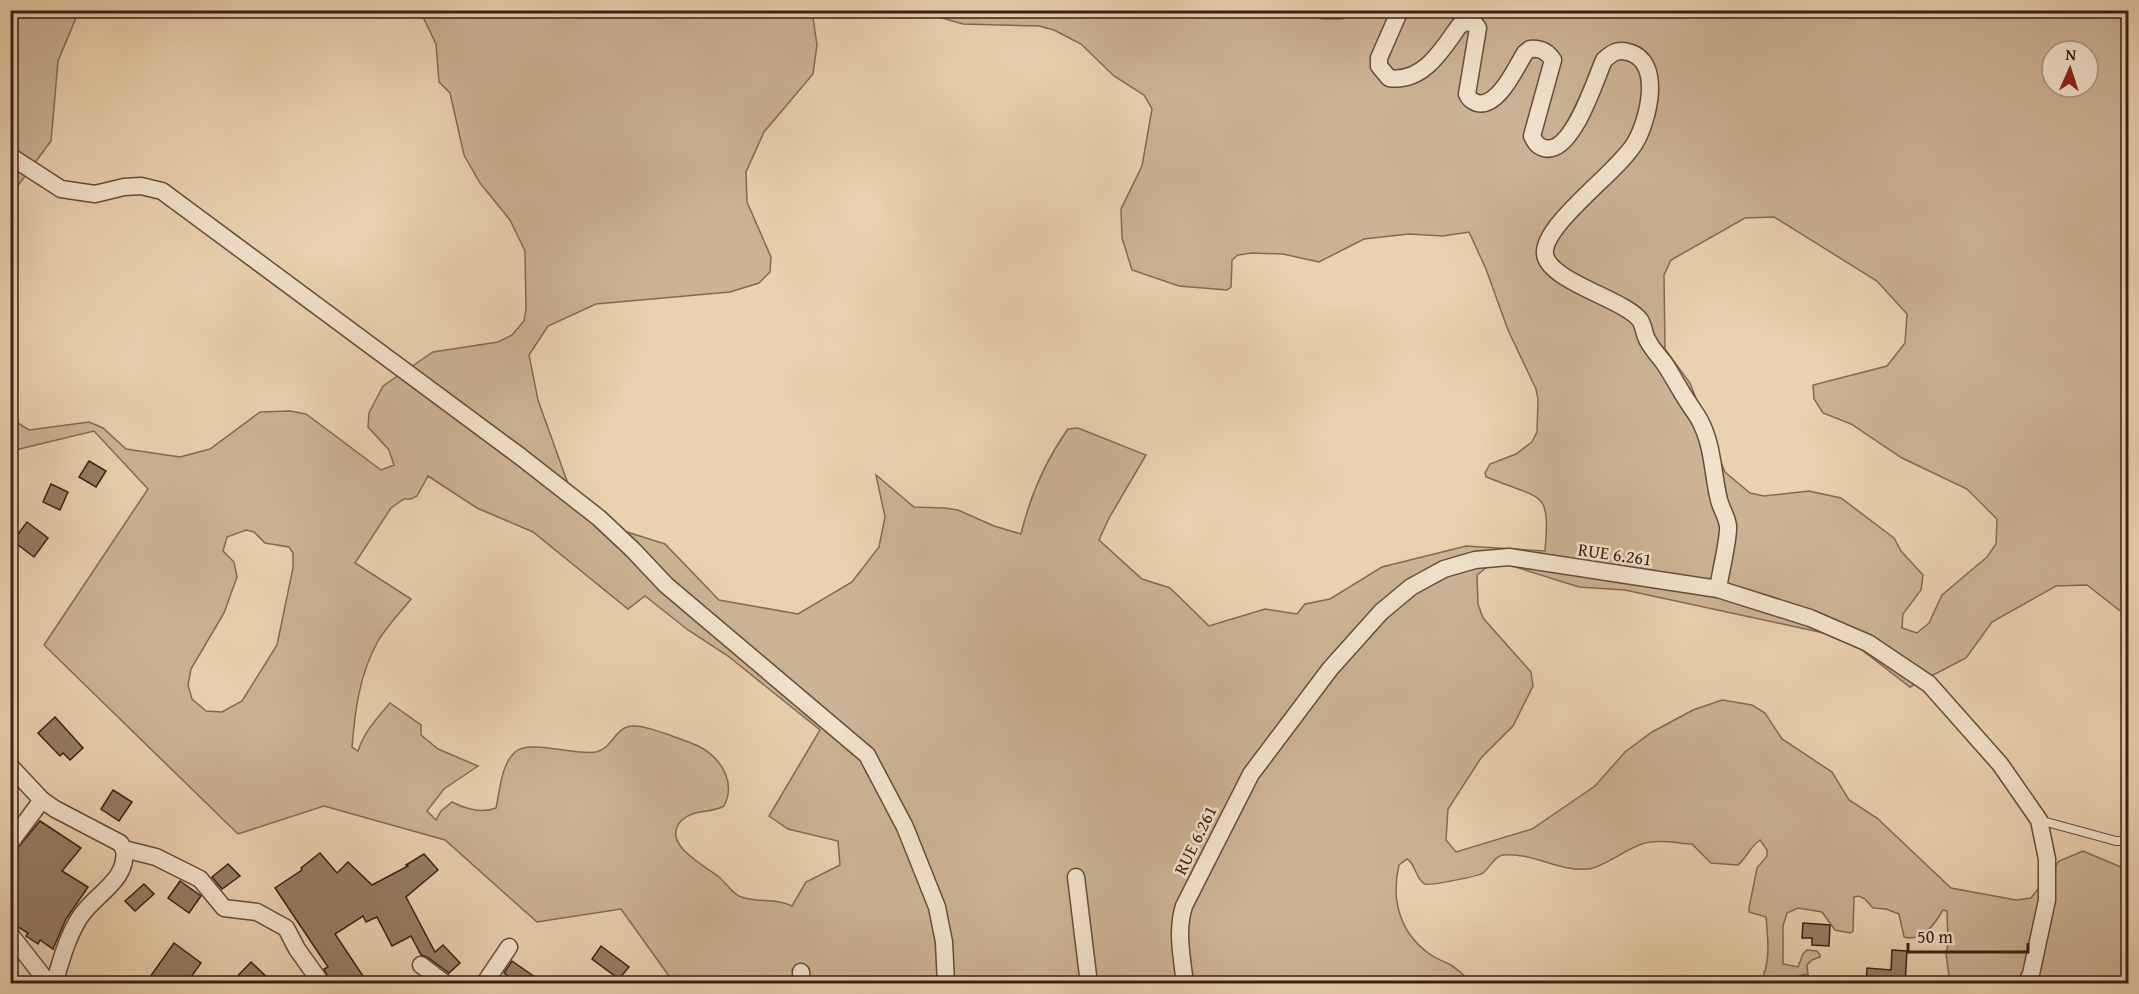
<svg xmlns="http://www.w3.org/2000/svg" width="2139" height="994" font-family="'Gentium Book Plus',serif">
<style>
.green{fill:#ccb395;stroke:#836a54;stroke-width:1.5;fill-rule:evenodd}
.building{fill:#967d65;stroke:#3a2114;stroke-width:1.5}
.lines{fill:none;stroke-linecap:round;stroke-linejoin:round}
.lane-casing{stroke:#664d3b;stroke-width:10}
.street-casing{stroke:#664d3b;stroke-width:19}
.lane{stroke:#f1e1cb;stroke-width:8}
.street{stroke:#f1e1cb;stroke-width:16}
.labels{text-anchor:middle;dominant-baseline:central;stroke-width:5;stroke-linejoin:round;paint-order:stroke}
.street-label{font-size:18px;fill:#3a2114;stroke:#f1e1cb}
</style>
<rect width="100%" height="100%" fill="#ead1af"/>
<filter id="stains"><feTurbulence type="fractalNoise" baseFrequency=".00333" numOctaves="4"/><feColorMatrix values="0 0 0 0 .2 0 0 0 0 .09 0 0 0 0 .02 0 0 0 .5 -.17"/></filter>
<radialGradient id="worn" r=".72"><stop offset=".6" stop-color="#630" stop-opacity="0"/><stop offset="1" stop-color="#630" stop-opacity=".3"/></radialGradient>
<g class="green">
<path d="M11,11H82L76,18L58,61L51,141L11,195Z"/>
<path d="M417,11H812L817,45L813,74L764,132L746,172L747,202L771,257L770,272L759,283L730,292L596,304L548,326L529,355L538,400L577,509L589,520L665,544L719,600L798,614L852,582L879,547L885,517L876,475L914,507L944,508L958,510L994,526L1021,534C1030,496 1046,460 1068,429L1078,428L1146,455L1109,518L1099,540L1142,579L1170,588L1209,626L1265,609L1297,614L1305,604L1330,599L1382,567L1466,546L1545,551C1550,491 1544,500 1494,480L1486,477L1485,473L1490,464L1516,454L1532,442L1537,432L1538,399L1536,389L1508,330L1486,269L1469,232L1443,236L1409,234L1364,239L1319,262L1283,254L1252,253L1238,255L1232,260L1231,287L1227,290L1179,286L1132,270L1122,238L1121,209L1142,166L1152,109L1144,95L1114,76L1081,44L1054,30L1039,26L963,24L918,11H2128V617L2087,585L2056,586L1992,622L1966,658L1910,687L1854,644L1824,633L1625,590L1579,587L1506,564H1491L1477,575L1478,604L1483,618L1531,672L1533,686L1513,726L1481,758L1448,809L1446,840L1456,852L1532,829L1595,786L1625,752L1652,732L1693,710L1722,700L1752,705L1765,713L1782,739L1832,772L1849,800L1877,818L1951,888L2016,900L2031,898L2059,861L2083,851L2128,870V983H1950L1946,954L1948,944L1947,911L1943,910C1934,925 1923,942 1904,937L1899,914L1886,909L1873,908L1865,899L1859,896L1854,897L1853,931L1850,933L1835,930L1822,912L1798,908L1787,913L1783,926V964L1798,967L1803,954L1807,950L1817,951L1820,955V957L1812,960L1807,965L1808,976V974L1789,978L1786,983H1760C1771,963 1768,940 1766,917L1749,912V908L1757,868L1767,856V850L1760,840C1750,847 1747,857 1738,865L1711,863L1692,844C1676,843 1657,839 1642,844C1626,849 1602,868 1588,869C1559,872 1532,852 1503,855C1494,856 1490,868 1483,873C1479,876 1430,886 1425,884C1415,879 1416,864 1407,859L1399,865C1391,898 1399,931 1427,952C1434,958 1443,961 1451,965C1459,970 1466,978 1473,983H661L669,976L621,909L537,922L445,840L324,806L238,834L44,645L148,489L94,431L11,451L10,418L29,430L89,422L103,428L126,449L180,457L210,449L260,412L290,411L306,414L381,470L394,465L389,450L368,427L369,413L383,386L433,352L498,342L512,335L524,321L526,309L525,251L510,220L480,183L464,155L450,93L439,82L436,44L423,17ZM2052,51H2088V87H2052ZM1774,217L1877,281L1907,314L1905,343L1887,366L1813,385L1814,399L1823,413L1851,424L1902,458L1967,489L1997,519L1996,544L1987,557L1942,595L1929,623L1917,633L1902,628L1903,614L1921,590L1923,575L1901,551L1894,538L1841,498L1809,491L1764,496L1750,493L1725,472L1690,383L1665,349L1664,275L1671,260L1745,218ZM428,476L477,508L533,532L628,609L645,596L688,630L728,656L820,730L769,816L788,829L838,841L840,865L806,882L792,906C774,897 756,904 739,896C731,892 726,883 719,877C705,866 659,843 682,820C695,808 711,814 724,806C736,783 722,760 702,748C693,743 682,740 672,736C661,732 644,725 632,726C615,727 613,748 596,752C577,756 529,739 515,752C501,765 500,790 496,808C481,814 466,809 452,802L441,811L436,820L427,811L444,789L478,766L438,749L421,735V725L390,703C377,718 364,732 358,751L352,747C355,711 359,676 377,643C385,628 400,613 411,599L355,563L391,508L404,499H411L417,496ZM246,530L254,532L265,543L289,547L293,553V568L277,645L242,701L222,712L206,711L192,699L188,685L191,669L224,613L237,577L234,562L223,551L227,537Z"/>
</g>
<g class="building">
<path d="M89,461L106,471L96,487L79,477Z"/>
<path d="M51,484L68,492L60,510L43,502Z"/>
<path d="M27,522L48,538L34,557L13,541Z"/>
<path d="M55,717L83,748L70,760L63,753L60,756L38,733Z"/>
<path d="M113,790L132,802L119,821L101,809Z"/>
<path d="M40,821L81,848L62,871L88,887L66,919L53,949L40,940L38,944L26,936L28,933L10,922V857Z"/>
<path d="M320,853L337,873L348,862L372,885L408,866L406,865L424,854L438,870L406,897L435,952L443,945L460,963L449,973L427,957L421,955L411,936L392,946L377,917L366,922L363,916L335,934L363,976L360,978L363,984H332L324,969L328,967L275,888L302,870L301,868Z"/>
<path d="M228,864L240,876L222,889L212,877Z"/>
<path d="M180,881L201,896L189,913L168,898Z"/>
<path d="M144,884L154,894L135,911L125,901Z"/>
<path d="M1803,923L1830,925L1829,946L1812,945V938H1802Z"/>
<path d="M174,943L201,963L186,984H145Z"/>
<path d="M601,946L629,967L619,979L592,959Z"/>
<path d="M1892,950L1907,951L1905,984H1866L1867,968L1891,970Z"/>
<path d="M512,961L545,984H519L504,973Z"/>
<path d="M251,962L274,984H230Z"/>
</g>
<g class="lines">
<g class="lane-casing">
<path id="lane" d="M2039,820L2116,841H2128"/>
</g>
<g class="street-casing">
<g id="street">
<path d="M1323,10H1341"/>
<path d="M1400,10L1379,58V66L1389,78C1423,83 1442,50 1459,26L1465,22L1475,24L1478,28L1467,94C1469,99 1471,101 1477,103C1498,108 1515,69 1525,53L1530,49C1540,48 1547,51 1553,60L1532,136C1535,142 1537,146 1544,148C1572,156 1595,80 1604,60C1612,53 1617,49 1628,52C1664,61 1648,121 1635,143C1618,172 1542,225 1545,254C1548,281 1624,299 1640,320C1644,326 1644,335 1648,341C1652,349 1659,356 1664,363C1673,376 1679,389 1688,402C1692,409 1699,417 1702,425C1713,448 1713,476 1719,500C1721,508 1727,517 1728,526C1729,539 1720,574 1718,589"/>
<path d="M10,156L61,189L95,194L124,187L141,186L162,191L521,457L599,518L633,550L666,585L867,755L905,827L937,907L944,942L946,984"/>
<path d="M10,766L42,800L55,809L120,843L124,849L156,857L200,879L224,908L257,912L286,928L297,949L322,984"/>
<path d="M10,843L42,800"/>
<path d="M1076,877L1089,984"/>
<path d="M10,934L49,984"/>
<path d="M421,965L446,984"/>
<path d="M801,972L802,984"/>
<path d="M54,984C61,961 67,937 80,917C95,894 129,880 124,849"/>
<path d="M484,984L509,947"/>
<path d="M1185,984C1182,957 1176,931 1184,906L1251,774L1330,669L1381,612L1411,587L1444,569L1475,560L1509,557L1718,589L1810,618L1868,643L1929,684L2000,764L2039,820L2047,859V900L2031,974L2026,984"/>
</g>
</g>
<use href="#lane" class="lane"/>
<use href="#street" class="street"/>
</g>
<g class="labels">
<g class="street-label">
<text transform="translate(1615 554) rotate(8)">RUE 6.261</text>
<text transform="translate(1195 840) rotate(-64)">RUE 6.261</text>
</g>
</g>
<rect width="2139" height="994" fill="none" stroke="#ead1af" stroke-width="36"/>
<rect x="12" y="12" width="2115" height="970" fill="none" stroke="#3a2114" stroke-width="3"/>
<rect x="18" y="18" width="2103" height="958" fill="none" stroke="#3a2114" stroke-width="1.5"/>
<g transform="translate(2070 69) rotate(3)"><circle r="28" fill="#f1e1cb" stroke="#a89482" stroke-width="1.5"/>
<path d="M0-4.5L10 22L0 15L-10 22Z" fill="#8f2418"/>
<text y="-9" font-size="16" font-weight="bold" text-anchor="middle" fill="#3a2114">N</text>
</g>
<path d="M1908 943v9h120v-9" fill="none" stroke="#3a2114" stroke-width="3"/>
<text x="1917" y="943" font-size="18" fill="#3a2114" stroke="#f1e1cb" stroke-width="4.5" paint-order="stroke">50 m</text>
<rect width="100%" height="100%" filter="url(#stains)"/>
<rect width="100%" height="100%" fill="url(#worn)"/>
</svg>
